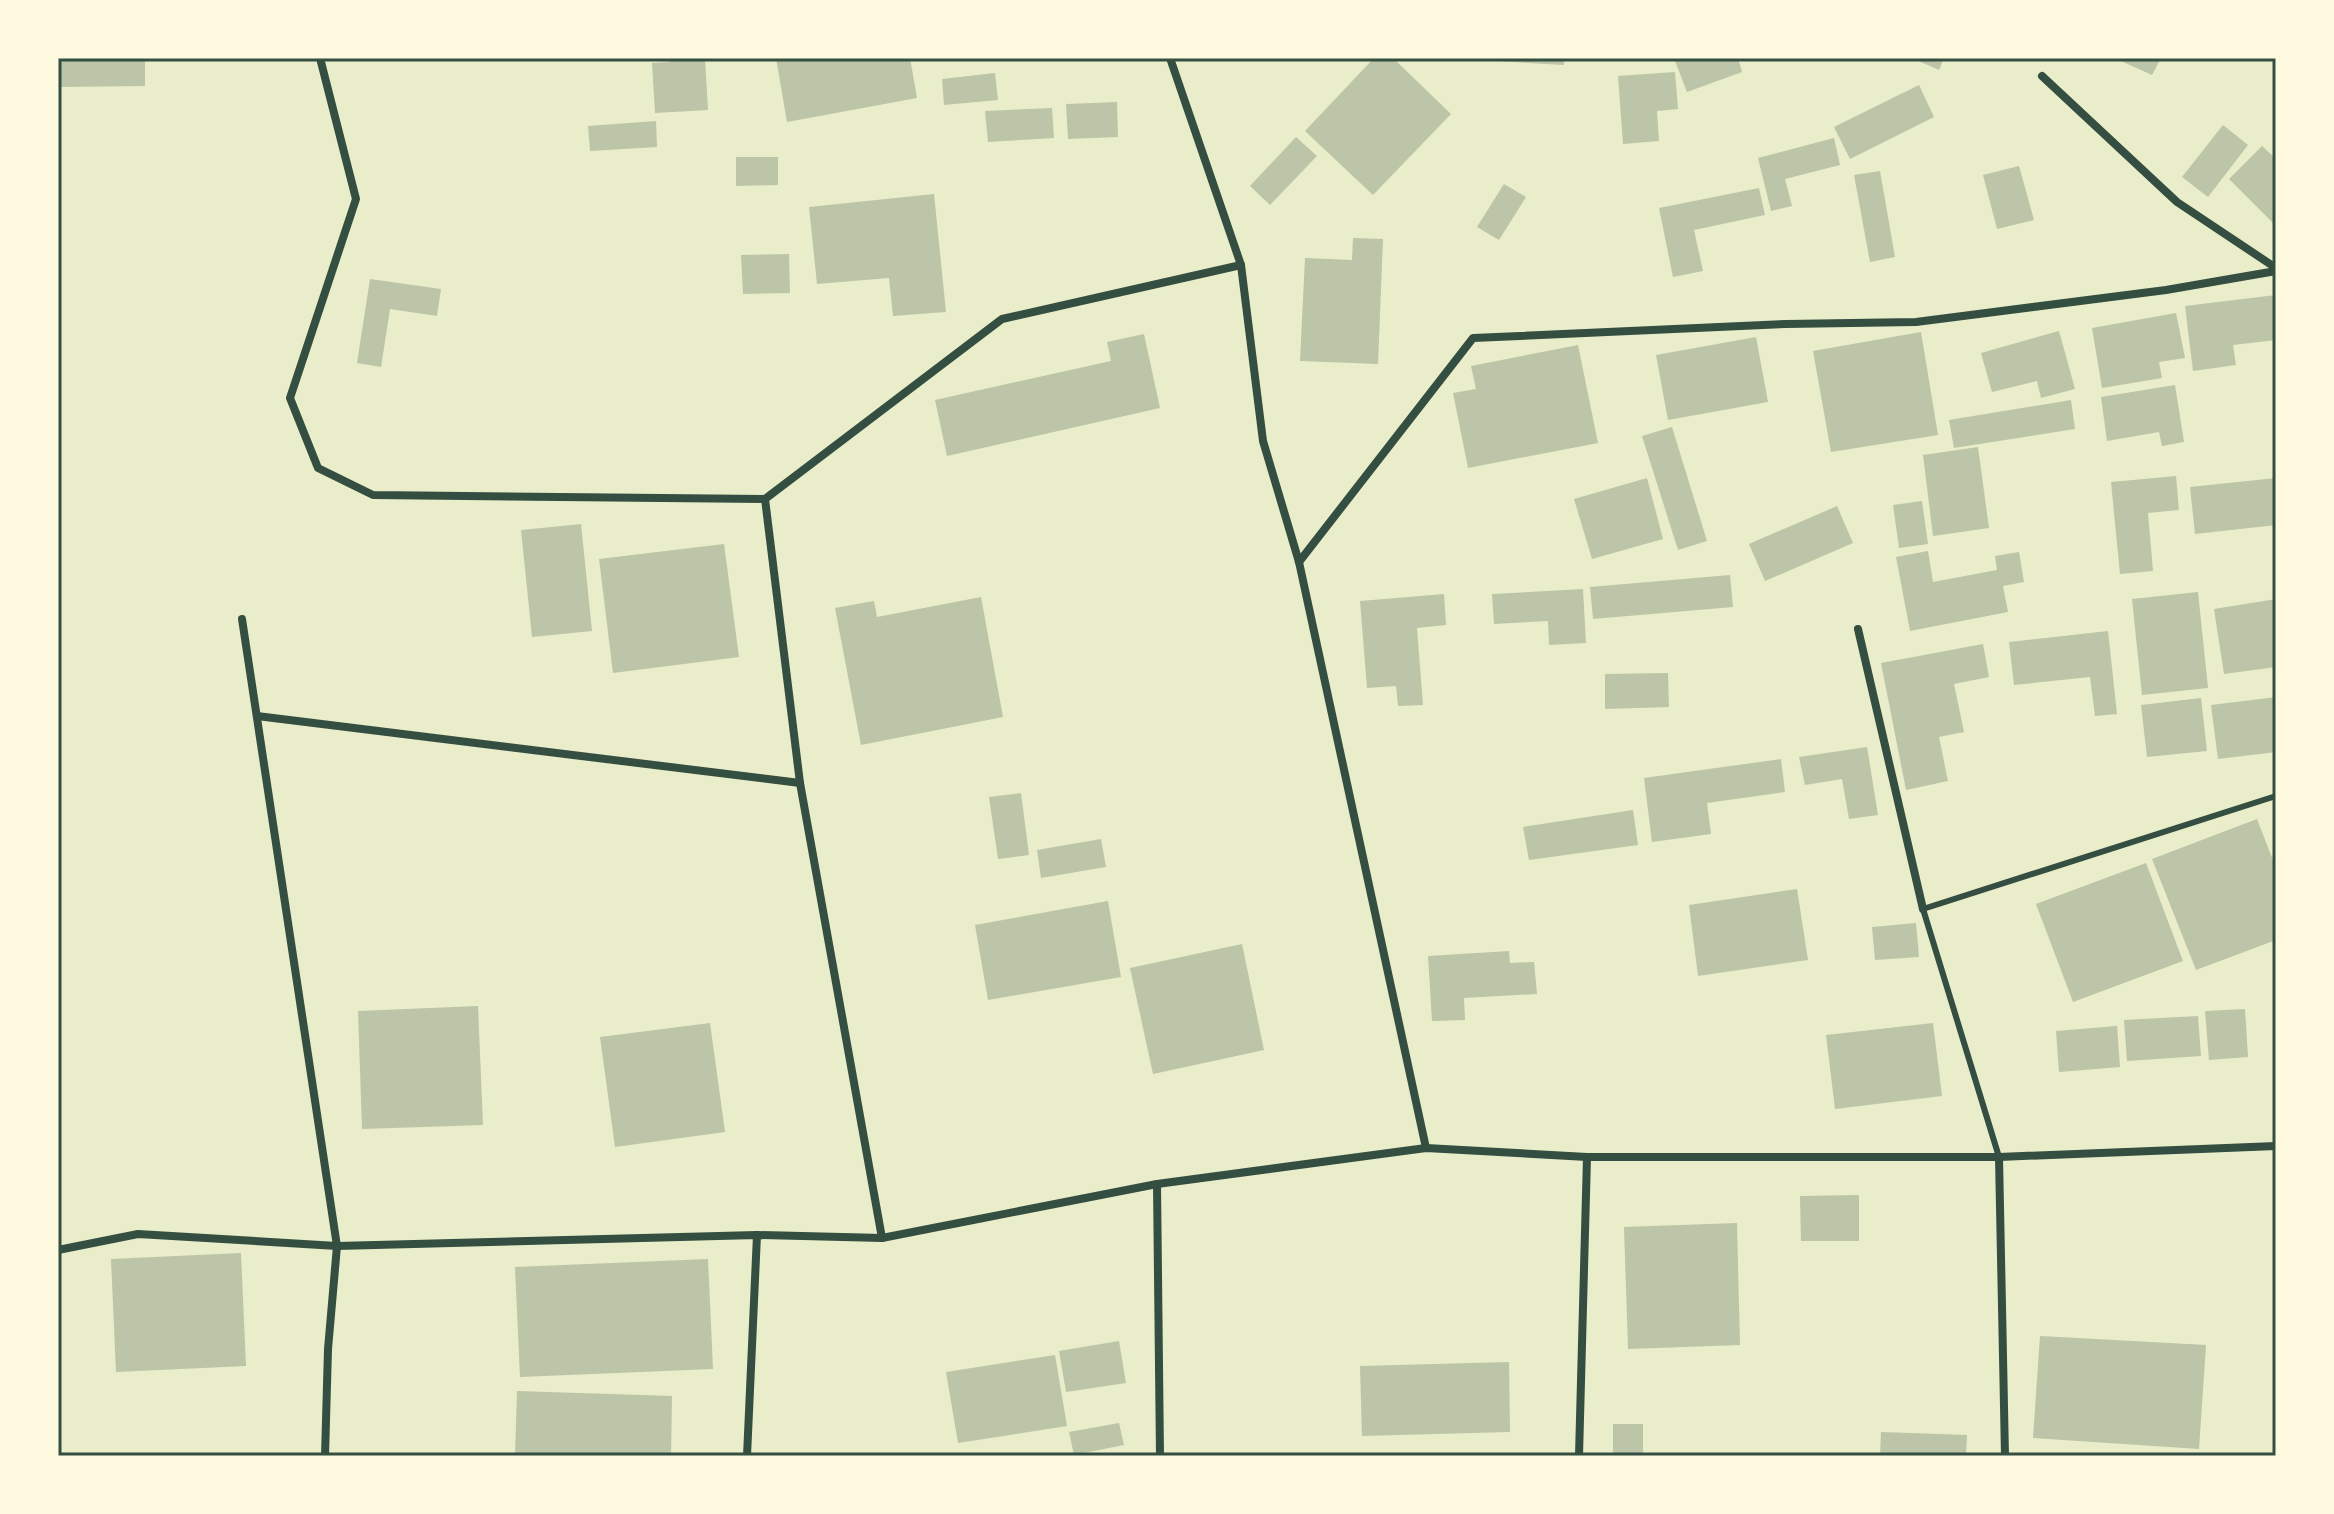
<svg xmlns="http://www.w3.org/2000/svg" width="2334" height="1514" font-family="'Space Grotesk',sans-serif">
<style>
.building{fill:#bcc5a7}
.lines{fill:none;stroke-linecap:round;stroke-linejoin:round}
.service{stroke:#344e41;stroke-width:6}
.minor{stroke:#344e41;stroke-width:8}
.neatline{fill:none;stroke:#344e41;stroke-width:3}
</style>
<rect width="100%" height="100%" fill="#e9edc9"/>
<g class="building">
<path d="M58,58H145V86L58,87Z"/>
<path d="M670,58H705L708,110L655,113L652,63L670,62Z"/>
<path d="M776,58H910L917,98L787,122Z"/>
<path d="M1374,58H1393L1451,114L1373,195L1305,131Z"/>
<path d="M1479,58H1564V65L1479,60Z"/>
<path d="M1685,58H1738L1742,72L1687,92L1675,61Z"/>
<path d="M1912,58H1944L1939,70Z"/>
<path d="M2125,58H2157L2160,60L2152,75L2123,62Z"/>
<path d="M1675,72L1678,109L1657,111L1659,141L1623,144L1618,76Z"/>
<path d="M995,73L998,100L944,105L942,79Z"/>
<path d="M1919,85L1934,117L1850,159L1834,127Z"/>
<path d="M1117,102L1118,137L1068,139L1066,104Z"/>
<path d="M1052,108L1054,138L988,142L985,111Z"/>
<path d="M656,121L657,147L590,151L588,126Z"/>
<path d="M2223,125L2248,145L2208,197L2182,177Z"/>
<path d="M1296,137L1317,156L1270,205L1250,186Z"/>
<path d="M1834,138L1840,165L1785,179L1792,206L1771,211L1758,158Z"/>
<path d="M2262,146L2276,159V226L2229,179Z"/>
<path d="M736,157H778V185L736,186Z"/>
<path d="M2019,166L2034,220L1997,229L1983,175Z"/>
<path d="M1880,171L1895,257L1870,262L1854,175Z"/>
<path d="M1504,184L1526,197L1499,240L1477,227Z"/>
<path d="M1759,188L1765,215L1694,230L1703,271L1673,277L1659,208Z"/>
<path d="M934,194L946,312L893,316L889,278L817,284L809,207Z"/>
<path d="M1353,238L1383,239L1378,364L1300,361L1305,258L1352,260Z"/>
<path d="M789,254L790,293L743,294L741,255Z"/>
<path d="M370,279L441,289L437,316L390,309L381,367L357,363Z"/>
<path d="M2276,295V340L2233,345L2236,365L2193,371L2185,306Z"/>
<path d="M2176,313L2185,358L2159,362L2162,378L2102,388L2092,328Z"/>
<path d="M2059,331L2075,389L2041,398L2037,381L1992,392L1981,353Z"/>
<path d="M1921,332L1938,435L1831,452L1813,351Z"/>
<path d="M1144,334L1160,408L947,456L935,400L1111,361L1107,342Z"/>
<path d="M1756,337L1768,402L1668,420L1656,355Z"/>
<path d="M1578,345L1598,443L1468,468L1453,393L1476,389L1471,366Z"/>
<path d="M2175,385L2184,442L2162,446L2159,432L2107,441L2101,397Z"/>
<path d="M2071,400L2075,429L1954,448L1949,420Z"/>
<path d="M1672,427L1707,541L1678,550L1642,436Z"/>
<path d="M1978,447L1989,528L1933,536L1923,455Z"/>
<path d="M2176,476L2179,510L2148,513L2153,571L2120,574L2111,482Z"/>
<path d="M1647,478L1663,539L1592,559L1574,499Z"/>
<path d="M2276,478V525L2195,534L2190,487Z"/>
<path d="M1922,501L1928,544L1899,548L1893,505Z"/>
<path d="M1837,506L1853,543L1765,581L1749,544Z"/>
<path d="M581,524L592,631L532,637L521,530Z"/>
<path d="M724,544L739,657L613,673L599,559Z"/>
<path d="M1928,551L1933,582L1997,570L1995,556L2019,552L2024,582L2003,586L2008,612L1910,631L1896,557Z"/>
<path d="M1730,575L1733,607L1593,619L1590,587Z"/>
<path d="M1583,589L1586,643L1549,645L1548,621L1494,624L1492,594Z"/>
<path d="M2198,592L2208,688L2142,695L2132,599Z"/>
<path d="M1444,594L1446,625L1417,628L1423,705L1398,706L1396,686L1367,688L1360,601Z"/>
<path d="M981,597L1003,717L861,745L835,608L874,601L877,617Z"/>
<path d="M2276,599V667L2224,674L2214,609Z"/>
<path d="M2108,631L2117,714L2095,716L2090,677L2014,685L2009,642Z"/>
<path d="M1983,644L1989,677L1954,684L1964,732L1939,737L1948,781L1906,790L1881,663Z"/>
<path d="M1668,673L1669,707L1605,709V674Z"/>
<path d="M2276,697V752L2218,759L2211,705Z"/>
<path d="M2201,698L2207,751L2147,757L2141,705Z"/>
<path d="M1867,747L1878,815L1849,819L1842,779L1805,785L1799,757Z"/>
<path d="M1781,759L1785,792L1707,803L1711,834L1652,842L1644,778Z"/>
<path d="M1021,793L1029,855L998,859L989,797Z"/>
<path d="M1633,810L1638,845L1529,860L1523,827Z"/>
<path d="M2257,819L2276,868V940L2196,970L2152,859Z"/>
<path d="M1101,839L1106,867L1041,878L1037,850Z"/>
<path d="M2146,863L2183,961L2073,1002L2036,904Z"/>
<path d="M1797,889L1808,960L1698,976L1689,905Z"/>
<path d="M1108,901L1121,977L988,1000L975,925Z"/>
<path d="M1916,923L1919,957L1875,960L1872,927Z"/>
<path d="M1242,944L1264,1050L1153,1074L1130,968Z"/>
<path d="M1509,951L1510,963L1534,962L1537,994L1464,998L1465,1020L1432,1021L1428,956Z"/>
<path d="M478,1006L483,1125L362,1129L358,1011Z"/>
<path d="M2245,1009L2248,1057L2209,1060L2205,1011Z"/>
<path d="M2198,1016L2201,1056L2127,1061L2124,1020Z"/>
<path d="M710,1023L725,1132L615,1147L600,1037Z"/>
<path d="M1933,1023L1942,1096L1835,1109L1826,1035Z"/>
<path d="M2117,1026L2120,1067L2059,1072L2056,1031Z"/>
<path d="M1859,1195V1241H1801L1800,1196Z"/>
<path d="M1737,1223L1740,1345L1628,1349L1624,1227Z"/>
<path d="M241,1253L246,1366L116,1372L111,1259Z"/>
<path d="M708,1259L713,1369L520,1377L515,1267Z"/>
<path d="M2040,1336L2206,1345L2199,1449L2033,1438Z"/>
<path d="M1119,1341L1126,1383L1066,1392L1059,1351Z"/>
<path d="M1055,1355L1067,1426L958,1443L946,1372Z"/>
<path d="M1509,1362L1510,1432L1362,1436L1360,1366Z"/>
<path d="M517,1391L672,1396L671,1456H515Z"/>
<path d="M1119,1423L1124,1445L1074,1455L1069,1432Z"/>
<rect x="1613" y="1424" width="30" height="32"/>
<path d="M1881,1432L1967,1435L1966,1456H1880Z"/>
</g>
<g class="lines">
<path class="service" d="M1999,1157L1923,909L2276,796"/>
<g class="minor">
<path d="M320,58L356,199L290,398L318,468L373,495L765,499"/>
<path d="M1170,58L1241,265L1263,441L1299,562L1426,1148"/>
<path d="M2042,76L2177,202L2276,268"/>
<path d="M1299,562L1473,338L1786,324L1916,322L2166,290L2276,271"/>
<path d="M242,619L337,1246L328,1349L325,1456"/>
<path d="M1858,629L1923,909"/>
<path d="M257,716L800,783"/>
<path d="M1999,1157L2005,1456"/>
<path d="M1157,1184L1160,1456"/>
<path d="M882,1238L800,783L765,499L1002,319L1241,265"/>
<path d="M58,1250L138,1234L337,1246L757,1235L882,1238L1157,1184L1426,1148L1587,1157H1999L2276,1146"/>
<path d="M747,1456L757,1235"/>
<path d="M1579,1456L1587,1157"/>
</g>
</g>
<rect width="2334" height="1514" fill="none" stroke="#fefae0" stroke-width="120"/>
<rect x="60" y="60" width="2214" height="1394" class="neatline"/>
</svg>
